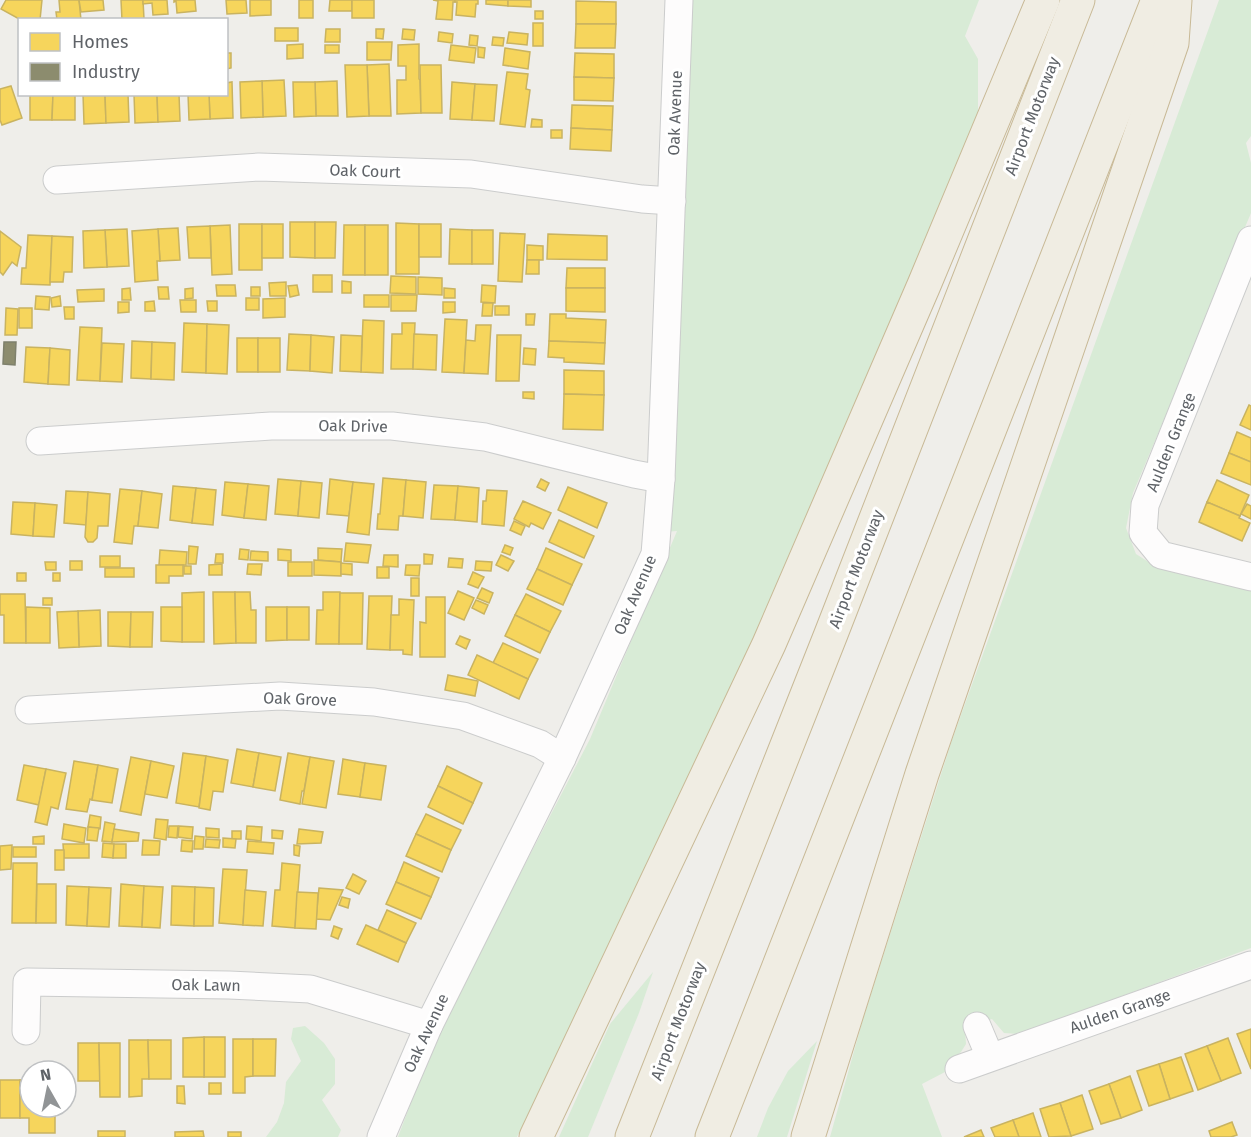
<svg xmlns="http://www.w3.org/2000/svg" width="1251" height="1137" font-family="'Fira Sans',sans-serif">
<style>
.green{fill:#d8ebd6}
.homes{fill:#f6d55c;stroke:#c9b360;stroke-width:1.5}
.industry{fill:#8c8c6e;stroke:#7e806c;stroke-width:1.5}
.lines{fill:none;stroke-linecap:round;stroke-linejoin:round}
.minor-casing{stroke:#cbcccc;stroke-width:29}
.highway-casing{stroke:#c8b996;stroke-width:35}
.minor{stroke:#fdfcfc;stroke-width:27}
.highway{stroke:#f0ede3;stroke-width:33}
.labels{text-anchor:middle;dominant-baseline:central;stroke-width:6;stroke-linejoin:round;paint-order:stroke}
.street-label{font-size:16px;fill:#5f6368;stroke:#fff}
</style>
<rect width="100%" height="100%" fill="#efeeea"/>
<g class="green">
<path d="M690,0H979L965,36L978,59V112L786,576L639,889L517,1137H398L436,1036L590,739L677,531L665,532L681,214L689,102Z"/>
<path d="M1219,0H1251V136L1246,143L1251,163V213L1133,493L1126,528L1136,554L1158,568L1251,588V948L1020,1034L1004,1033L992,1019L965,1028L966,1044L961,1052L949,1063L945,1072L922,1084L942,1137H830L863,1019L952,740Z"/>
<path d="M653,972L639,1013L588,1137H559L610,1024Z"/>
<path d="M305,1026L324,1043L335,1059V1084L322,1100L341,1130L338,1137H266L277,1122L284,1103L286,1082L301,1061L291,1039L293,1028Z"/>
<path d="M817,1041L787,1137H757L768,1108L788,1071Z"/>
</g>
<g class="homes">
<path d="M6,0H42L40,20H21L1,9Z"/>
<path d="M59,0H79L81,20H57L56,12H60Z"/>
<path d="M79,0H103L104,10L81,12Z"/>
<path d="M121,0H143L144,19L122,20Z"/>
<path d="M143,0H167L168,14L153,15L152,3L143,4Z"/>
<path d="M174,0H195L196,11L177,13L176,1L174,2Z"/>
<path d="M226,0H246L247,13L227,14Z"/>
<path d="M250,0H271V15L250,16Z"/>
<rect x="299" y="0" width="14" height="18"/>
<path d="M330,0H352V11H329Z"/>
<rect x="352" y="0" width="22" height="18"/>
<path d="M433,0H455V2H453L452,20L436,19L438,1Z"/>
<path d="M455,0H478V4H476L475,17L456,15L457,2H455Z"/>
<path d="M486,0H508V6L486,4Z"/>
<path d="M508,0H531V7L508,6Z"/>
<path d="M576,1L616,2V24H576Z"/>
<rect x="535" y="11" width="8" height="8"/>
<rect x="533" y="23" width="10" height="23"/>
<path d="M576,24H616L615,48H575Z"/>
<rect x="275" y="28" width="23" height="13"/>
<path d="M326,29H340V42H325Z"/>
<path d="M376,29H384L383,39L376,38Z"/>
<path d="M403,29L415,30L414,40L402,39Z"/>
<path d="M439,32L453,34L452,43L438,41Z"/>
<path d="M509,32L528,34L527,45L507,43Z"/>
<path d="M470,35L478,36L477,46L469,45Z"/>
<path d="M493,37L504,38L503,46L492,45Z"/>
<path d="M367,42H392L391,60H367Z"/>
<path d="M303,44V58L287,59V45Z"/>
<path d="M419,44V79L420,80L421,113L397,114V80H406V66H398V45Z"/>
<rect x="325" y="45" width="14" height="8"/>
<path d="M451,45L476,48L474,63L449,60Z"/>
<path d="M478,47L485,48L484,58L478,57Z"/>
<path d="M505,48L530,52L528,69L503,65Z"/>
<path d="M226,53H231V68L226,69Z"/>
<path d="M575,53L614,54V78L574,77Z"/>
<path d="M389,64L391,116H369L367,65Z"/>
<path d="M345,65H367L369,116L347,117Z"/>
<path d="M420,65H441L442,113H421Z"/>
<path d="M507,72L528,74L526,89L530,90L525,127L500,124Z"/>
<path d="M574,77L614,78L613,101L574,100Z"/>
<path d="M284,80L286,116L263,117L262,81Z"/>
<path d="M262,81L263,117L241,118L240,82Z"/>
<path d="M337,81L338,116H316L315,82Z"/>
<path d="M232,82L233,118L210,119L209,94H226V83Z"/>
<path d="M293,82H315L316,116L294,117Z"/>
<path d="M452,82L475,84L472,120L450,119Z"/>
<path d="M475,84L497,85L494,121L472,120Z"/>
<path d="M11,86L22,118L2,125L0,120V89Z"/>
<path d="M30,94H53L52,120H30Z"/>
<path d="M53,94H75V120H52Z"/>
<path d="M83,94H105L106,123L84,124Z"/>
<path d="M105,94H128L129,122L106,123Z"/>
<path d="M134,94H157L158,122L135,123Z"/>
<path d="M157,94H179L180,121L158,122Z"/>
<path d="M188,94H209L210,119L189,120Z"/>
<path d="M572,105L613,106L612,130L571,128Z"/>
<path d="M532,119L542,120V127H531Z"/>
<path d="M571,128L612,130L611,151L570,149Z"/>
<rect x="551" y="130" width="11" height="8"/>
<path d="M290,222H315V258L290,257Z"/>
<path d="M315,222H336L335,258H315Z"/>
<path d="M396,223L419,224V274H396Z"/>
<rect x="239" y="224" width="23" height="46"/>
<rect x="262" y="224" width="21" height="34"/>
<rect x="419" y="224" width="22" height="33"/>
<path d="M230,225L232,274L212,275L210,226Z"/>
<path d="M344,225H365V275H343Z"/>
<rect x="365" y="225" width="23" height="50"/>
<path d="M210,226L211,258H189L187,227Z"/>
<path d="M178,228L180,260L160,261L158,229Z"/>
<path d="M127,229L129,266L107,267L105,230Z"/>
<path d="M158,229L160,261H157L158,280L135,282L132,231Z"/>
<path d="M450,229L472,230V264H449Z"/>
<path d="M105,230L107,267L84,268L83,231Z"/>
<rect x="472" y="230" width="21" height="34"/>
<path d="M0,231L21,247L17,266L12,262L3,275L0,272Z"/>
<path d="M500,233L525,234L522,282L498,281Z"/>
<path d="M548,234L607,236V260L547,259Z"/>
<path d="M28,235L52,236L50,285L21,284L22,268H26Z"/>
<path d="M52,236L73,237L72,272H64L63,282H50Z"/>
<path d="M527,245L543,246V260H527Z"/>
<path d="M527,260H539V274H526Z"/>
<path d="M567,268H605V288H566Z"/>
<rect x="313" y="275" width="19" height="17"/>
<path d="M391,276L416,277V294L390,293Z"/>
<path d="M418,277L442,278V295L418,294Z"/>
<path d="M342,281L351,282V293H342Z"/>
<path d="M286,282V296H270L269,283Z"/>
<path d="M216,285H235L236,296H217Z"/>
<path d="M297,285L299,295L290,297L288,286Z"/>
<path d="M482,285L496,286L495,303L481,302Z"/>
<path d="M158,287H168L169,299H159Z"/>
<rect x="251" y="287" width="9" height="9"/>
<path d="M130,288L131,300H122V289Z"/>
<path d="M193,288V298L185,299V289Z"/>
<path d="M444,288L455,289V298H444Z"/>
<path d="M566,288H605V312L566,311Z"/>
<path d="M104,289V301L78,302L77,290Z"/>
<rect x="364" y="295" width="25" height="12"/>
<path d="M391,295H417L416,311H391Z"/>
<path d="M36,296L50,297L49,310L35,309Z"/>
<path d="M60,296L61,306L52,307L51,298Z"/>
<rect x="246" y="298" width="13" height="12"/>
<path d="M285,298V317L263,318V299Z"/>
<path d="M180,300H196V312H181Z"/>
<path d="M154,301L155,311H145V302Z"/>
<path d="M207,301H217V311H208Z"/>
<path d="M118,302H129V312L118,313Z"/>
<path d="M443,302H455V312L443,313Z"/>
<path d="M483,303H493L492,316H482Z"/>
<rect x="495" y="306" width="14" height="9"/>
<path d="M64,307H74V319H65Z"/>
<path d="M6,308L18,309L17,335H5Z"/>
<rect x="19" y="308" width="13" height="20"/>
<path d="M526,314H535L534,325H526Z"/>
<path d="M550,314H566V318L606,320L605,343L549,341Z"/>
<path d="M445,319L467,320L464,373L442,372Z"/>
<path d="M363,320L384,321L383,373L361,372Z"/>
<path d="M184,323L207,324L206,373L182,372Z"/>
<path d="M402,323H415L413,369H391L392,334H402Z"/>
<path d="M207,324L229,325L227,374L206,373Z"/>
<path d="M476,325H491L488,374L464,373L466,340L475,341Z"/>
<path d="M80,327L102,328L100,381L77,380Z"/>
<path d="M289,334L311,335L310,371L287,370Z"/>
<path d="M414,334L437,335L436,370L413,369Z"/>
<path d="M311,335L334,337L332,373L310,371Z"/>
<path d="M341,335L362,336L361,372L340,371Z"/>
<path d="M497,335H521L519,381H496Z"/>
<rect x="237" y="338" width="21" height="34"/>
<rect x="258" y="338" width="22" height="34"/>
<path d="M132,341L152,342L151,379L131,378Z"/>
<path d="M549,341L605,343L604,364L564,362V358L548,357Z"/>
<path d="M152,342L175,343L174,380L151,379Z"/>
<path d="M102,343L124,344L122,382L100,381Z"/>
<path d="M26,347L50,348L48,384L24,382Z"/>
<path d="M50,348L70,350L69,385L48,384Z"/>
<path d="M524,348L536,349L535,365L523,364Z"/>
<path d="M564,370L604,371V395L564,394Z"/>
<path d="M523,392H534V399L523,398Z"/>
<path d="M564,394L604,395L603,430L563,429Z"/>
<path d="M1249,405L1251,406V430L1240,425Z"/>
<path d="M1237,432L1251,438V462L1229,453Z"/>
<path d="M1229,453L1251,462V485L1221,473Z"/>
<path d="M383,478L406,480L403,516H399L398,530L377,529L378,514H380Z"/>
<path d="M278,479L301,481L298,516L275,514Z"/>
<path d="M330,479L353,482L349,516L327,514Z"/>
<path d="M541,479L549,483L545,491L537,487Z"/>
<path d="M406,480L426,482L423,518L403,516Z"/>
<path d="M1217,480L1249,495L1240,516L1207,502Z"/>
<path d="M301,481L322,483L319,518L298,516Z"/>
<path d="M225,482L248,484L244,518L222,515Z"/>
<path d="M353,482L374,484L369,535L347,532Z"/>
<path d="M248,484L269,486L266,520L244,518Z"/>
<path d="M434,485L458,486L455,520L431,519Z"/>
<path d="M173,486L196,488L192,523L170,520Z"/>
<path d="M458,486L479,488L477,522L455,520Z"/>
<path d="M568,487L607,503L597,528L558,510Z"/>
<path d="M196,488L216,490L213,525L192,523Z"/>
<path d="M120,489L142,491L138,526H134L132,544L114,542Z"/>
<path d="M487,490L507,491L504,526L482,524L483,501H486Z"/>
<path d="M66,491L88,492L86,525L64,523Z"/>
<path d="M142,491L162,494L158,528L138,526Z"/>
<path d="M88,492L110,494L108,526H98L97,538L93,542H88L85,537Z"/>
<path d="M523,501L551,513L543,529L531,523L529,527L514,519Z"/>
<path d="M13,502L35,503L33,536L11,534Z"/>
<path d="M1207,502L1240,516L1239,518L1250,523L1242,541L1199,522Z"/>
<path d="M35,503L57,505L54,537L33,536Z"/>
<path d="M1247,504L1251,506V519L1241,514Z"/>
<path d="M559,520L594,536L584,558L549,542Z"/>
<path d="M514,521L525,526L521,535L510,530Z"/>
<path d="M346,543L371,545L368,563L344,561Z"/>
<path d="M505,545L513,548L510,555L502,552Z"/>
<path d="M189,546L198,547L196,564H188Z"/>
<path d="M318,548L342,549L341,562L318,560Z"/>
<path d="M546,548L582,564L572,585L537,569Z"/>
<path d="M240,549L249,550L248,560L239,559Z"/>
<path d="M278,549L291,550V561L278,560Z"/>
<path d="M160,550L187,552L186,565H159Z"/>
<path d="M251,551L268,552V561L250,560Z"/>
<path d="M216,554H223V563H215Z"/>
<path d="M424,554L433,555L432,564H424Z"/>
<path d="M384,555H398V567L383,566Z"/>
<path d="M501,555L514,561L508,571L496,565Z"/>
<rect x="100" y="556" width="20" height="11"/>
<path d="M449,558L463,559L462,568L448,567Z"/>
<path d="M314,560L341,562V576L314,575Z"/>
<rect x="70" y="561" width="12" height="9"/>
<path d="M476,561L492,562L491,571L475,570Z"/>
<path d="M45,562H56V570H46Z"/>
<rect x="288" y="562" width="24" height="14"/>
<path d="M341,563L352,564V575L341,574Z"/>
<path d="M222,564V575H209V565Z"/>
<path d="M248,564H262L261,575L247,574Z"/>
<path d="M156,565H183V576H169V583H156Z"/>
<path d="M406,565H420L419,576L405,575Z"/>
<rect x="184" y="566" width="7" height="8"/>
<rect x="377" y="567" width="12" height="11"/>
<rect x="105" y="568" width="29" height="9"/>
<path d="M537,569L572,585L563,605L527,589Z"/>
<path d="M473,572L484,577L478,588L468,584Z"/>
<rect x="17" y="573" width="9" height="8"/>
<rect x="53" y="573" width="7" height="8"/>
<rect x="411" y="578" width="8" height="18"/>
<path d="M482,588L493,593L489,603L477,598Z"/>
<path d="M458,591L474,598L464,620L448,613Z"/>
<path d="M204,592V642H182V593Z"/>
<path d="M213,592H235L236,643L214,644Z"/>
<path d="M235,592H250L251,610H256V643H236Z"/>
<path d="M323,592H340L339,644H316L317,610H323Z"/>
<path d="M340,593H363L362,644H339Z"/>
<path d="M0,594H25L26,643H4V615H0Z"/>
<path d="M526,594L561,611L550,632L515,615Z"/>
<path d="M369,596H392L390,650L367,649Z"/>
<path d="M426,597H445V657H420V622L426,623Z"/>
<rect x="43" y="598" width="9" height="7"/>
<path d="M399,599L414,600L412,655L403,654V650H390L391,615H399Z"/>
<path d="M476,600L488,605L484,614L472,608Z"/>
<path d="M26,607L50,608V643H26Z"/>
<path d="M161,607H182V642L161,641Z"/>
<path d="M266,607H287V640L266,641Z"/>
<rect x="287" y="607" width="22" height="33"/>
<path d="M100,610L101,646L79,647L78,611Z"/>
<path d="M78,611L79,647L59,648L57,612Z"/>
<path d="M108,612H131L130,647L108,646Z"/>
<path d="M131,612H153L152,647H130Z"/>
<path d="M515,615L550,632L540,653L505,636Z"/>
<path d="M460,636L470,640L466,649L456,644Z"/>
<path d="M503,643L538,659L528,679L493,663Z"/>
<path d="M477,655L528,679L519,699L468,675Z"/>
<path d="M448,675L478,681L475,696L445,690Z"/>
<path d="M237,749L259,753L253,787L231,783Z"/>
<path d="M183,753L206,756L199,807L176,803Z"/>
<path d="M259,753L281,757L275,791L253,787Z"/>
<path d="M288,753L310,757L304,791H302L300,804L280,800Z"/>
<path d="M206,756L228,760L223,792L213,791L210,810L199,808Z"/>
<path d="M131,757L151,761L141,815L120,811Z"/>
<path d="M310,757L334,761L326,808L302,804Z"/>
<path d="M343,759L365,763L360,797L338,794Z"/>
<path d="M74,761L98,765L92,800L90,799L87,812L66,809Z"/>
<path d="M151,761L174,766L167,798L145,794Z"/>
<path d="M365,763L386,766L381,800L360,797Z"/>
<path d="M24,765L46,769L39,805L17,800Z"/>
<path d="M98,765L118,769L112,803L92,800Z"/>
<path d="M447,766L482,783L473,803L438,786Z"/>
<path d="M46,769L66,773L58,809L51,807L47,825L35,822Z"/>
<path d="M438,786L473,803L463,824L428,807Z"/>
<path d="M426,814L461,830L451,850L416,834Z"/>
<path d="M90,815L101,817L100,829L88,827Z"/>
<path d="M156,819L168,820L166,840L154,838Z"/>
<path d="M105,822L115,824L112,842L102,841Z"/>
<path d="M64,824L86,828L84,843L62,839Z"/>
<path d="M169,826H178L177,838L168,837Z"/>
<path d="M179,826L193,827L192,839L178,837Z"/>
<path d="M247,826L262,827L261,841L246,839Z"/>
<path d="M88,827L99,828L97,841L87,840Z"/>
<path d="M206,828L219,829V838L206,837Z"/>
<path d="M114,829L139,833L138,841L112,842Z"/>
<path d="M299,829L323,832L321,843L297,844Z"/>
<path d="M272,830L283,831L282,839L272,838Z"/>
<rect x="232" y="831" width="9" height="8"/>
<path d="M416,834L451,850L442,872L406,856Z"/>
<path d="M44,836V844H33V837Z"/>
<path d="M195,836L204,837L203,849H194Z"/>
<path d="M223,838L236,839L235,848L223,847Z"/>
<path d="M206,839L220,840L219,848L205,847Z"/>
<path d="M143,840L160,841L159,855H142Z"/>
<path d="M182,840L193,841L192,852L181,851Z"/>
<path d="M248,841L274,843L273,854L247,852Z"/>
<path d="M103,843L114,844L113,858L102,857Z"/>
<path d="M63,844H89V858H64Z"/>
<path d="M114,844H126V858H113Z"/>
<path d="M12,845L11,869L0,870V846Z"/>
<path d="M294,845L300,846L299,856L294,855Z"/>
<rect x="13" y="847" width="23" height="10"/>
<rect x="55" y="850" width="9" height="20"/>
<path d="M404,862L439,878L431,897L396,882Z"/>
<path d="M13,863H37L36,923H12Z"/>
<path d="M282,863L300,865L295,928L272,926L275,890H280Z"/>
<path d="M223,869L247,870L243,925L219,923Z"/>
<path d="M353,874L366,881L359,894L346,888Z"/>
<path d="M396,882L431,897L421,919L386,904Z"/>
<path d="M37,884H56V923H36Z"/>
<path d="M121,884L144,886L142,927L119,926Z"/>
<path d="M67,886L89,887L87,926L66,925Z"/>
<path d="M144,886L163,887L160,928L142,927Z"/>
<path d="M172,886L195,887L194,926L171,925Z"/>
<path d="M89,887L111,888L109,927L87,926Z"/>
<path d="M195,887L214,888L213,926H194Z"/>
<path d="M319,888L343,890L330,920L316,919Z"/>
<path d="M245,890L266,892L263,926L243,925Z"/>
<path d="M297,892L318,893L316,929L295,928Z"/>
<path d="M342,897L350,899L348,908L339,905Z"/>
<path d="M387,910L416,923L406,943L378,930Z"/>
<path d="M366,925L406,943L398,962L357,944Z"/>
<path d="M334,926L342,929L338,939L331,936Z"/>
<path d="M1251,1029V1069L1237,1034Z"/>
<rect x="204" y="1037" width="21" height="40"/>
<path d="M204,1037V1077H183V1038Z"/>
<path d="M1228,1038L1241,1073L1221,1081L1207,1046Z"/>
<path d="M233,1039H253V1076L245,1077V1093H233Z"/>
<path d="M253,1039H276L275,1076H253Z"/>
<path d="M129,1040H148L149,1079H142V1096L129,1097Z"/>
<path d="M148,1040H171V1079H149Z"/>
<path d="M78,1043H99L100,1081H78Z"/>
<path d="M99,1043H120V1097H100Z"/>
<path d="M1207,1046L1221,1081L1198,1090L1185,1054Z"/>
<path d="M1181,1057L1193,1091L1170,1099L1159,1064Z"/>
<path d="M1159,1064L1170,1099L1149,1106L1137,1071Z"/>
<path d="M1130,1076L1142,1110L1121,1118L1109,1084Z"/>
<rect x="0" y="1080" width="20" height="38"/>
<path d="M20,1080H30V1107H55V1133H29V1118H20Z"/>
<rect x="209" y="1083" width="12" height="11"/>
<path d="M1109,1084L1121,1118L1101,1124L1089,1091Z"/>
<path d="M177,1086H184L185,1104L177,1103Z"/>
<path d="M1082,1095L1093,1129L1071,1136L1060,1103Z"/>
<path d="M1060,1103L1071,1136L1049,1137L1040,1109Z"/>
<path d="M1033,1113L1041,1137H1019L1013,1120Z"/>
<path d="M1013,1120L1019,1137H995L991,1128Z"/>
<path d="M1232,1122L1237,1135L1231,1137H1211L1209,1131Z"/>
<path d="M981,1130L984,1137H964Z"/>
<rect x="98" y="1131" width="27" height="6"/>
<path d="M203,1131L204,1137H175V1132Z"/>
<rect x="228" y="1132" width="13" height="5"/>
</g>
<path class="industry" d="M4,342H16L15,365L3,364Z"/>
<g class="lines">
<g class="minor-casing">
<g id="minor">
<path d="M57,180L259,167L471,174L642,199L672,201"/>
<path d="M1251,240L1145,505L1143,533L1161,555L1251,577"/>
<path d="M40,441L271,426H392L485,437L634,474L661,479"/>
<path d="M29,710L280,696L374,702L463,716L540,744L562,758"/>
<path d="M977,1026L990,1057"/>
<path d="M26,1031L27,982L229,985L310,989L429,1025"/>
<path d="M959,1069L1251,965"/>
<path d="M381,1137L429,1025L562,758L655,554L661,479L679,0"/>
</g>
</g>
<g class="highway-casing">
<g id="highway">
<path d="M536,1137L769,644L924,285L1043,0"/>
<path d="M632,1137L831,634L1078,0"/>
<path d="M712,1137L1158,0"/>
<path d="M808,1137L922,774L1172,43L1175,0"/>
</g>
</g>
<use href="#minor" class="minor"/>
<use href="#highway" class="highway"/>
</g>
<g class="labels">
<g class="street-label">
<text transform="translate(675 113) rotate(-88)">Oak Avenue</text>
<text transform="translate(1032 116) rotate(-69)">Airport Motorway</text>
<text transform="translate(365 171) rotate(2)">Oak Court</text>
<text transform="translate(353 426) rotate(1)">Oak Drive</text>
<text transform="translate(1171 442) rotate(-68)">Aulden Grange</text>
<text transform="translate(856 569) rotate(-69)">Airport Motorway</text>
<text transform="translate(635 595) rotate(-67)">Oak Avenue</text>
<text transform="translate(300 699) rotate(2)">Oak Grove</text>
<text transform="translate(206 985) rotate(1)">Oak Lawn</text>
<text transform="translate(1120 1011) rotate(-19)">Aulden Grange</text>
<text transform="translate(678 1021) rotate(-69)">Airport Motorway</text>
<text transform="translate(426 1033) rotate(-65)">Oak Avenue</text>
</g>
</g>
<rect x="18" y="18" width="210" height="78" fill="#ffffff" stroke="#bfc1c3" stroke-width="1.5"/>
<rect x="30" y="33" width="30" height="18" fill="#f6d55c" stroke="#bfc1c3" stroke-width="1.5"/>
<text x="72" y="48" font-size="18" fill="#5f6368">Homes</text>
<rect x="30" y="63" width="30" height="18" fill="#8c8c6e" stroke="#bfc1c3" stroke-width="1.5"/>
<text x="72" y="78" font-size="18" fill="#5f6368">Industry</text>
<g transform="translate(48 1089) rotate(351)"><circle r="28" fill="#ffffff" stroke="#bfc1c3" stroke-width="1.5"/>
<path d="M0-4.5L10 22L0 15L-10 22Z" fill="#919496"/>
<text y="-9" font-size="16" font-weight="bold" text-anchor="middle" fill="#5f6368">N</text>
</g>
</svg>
